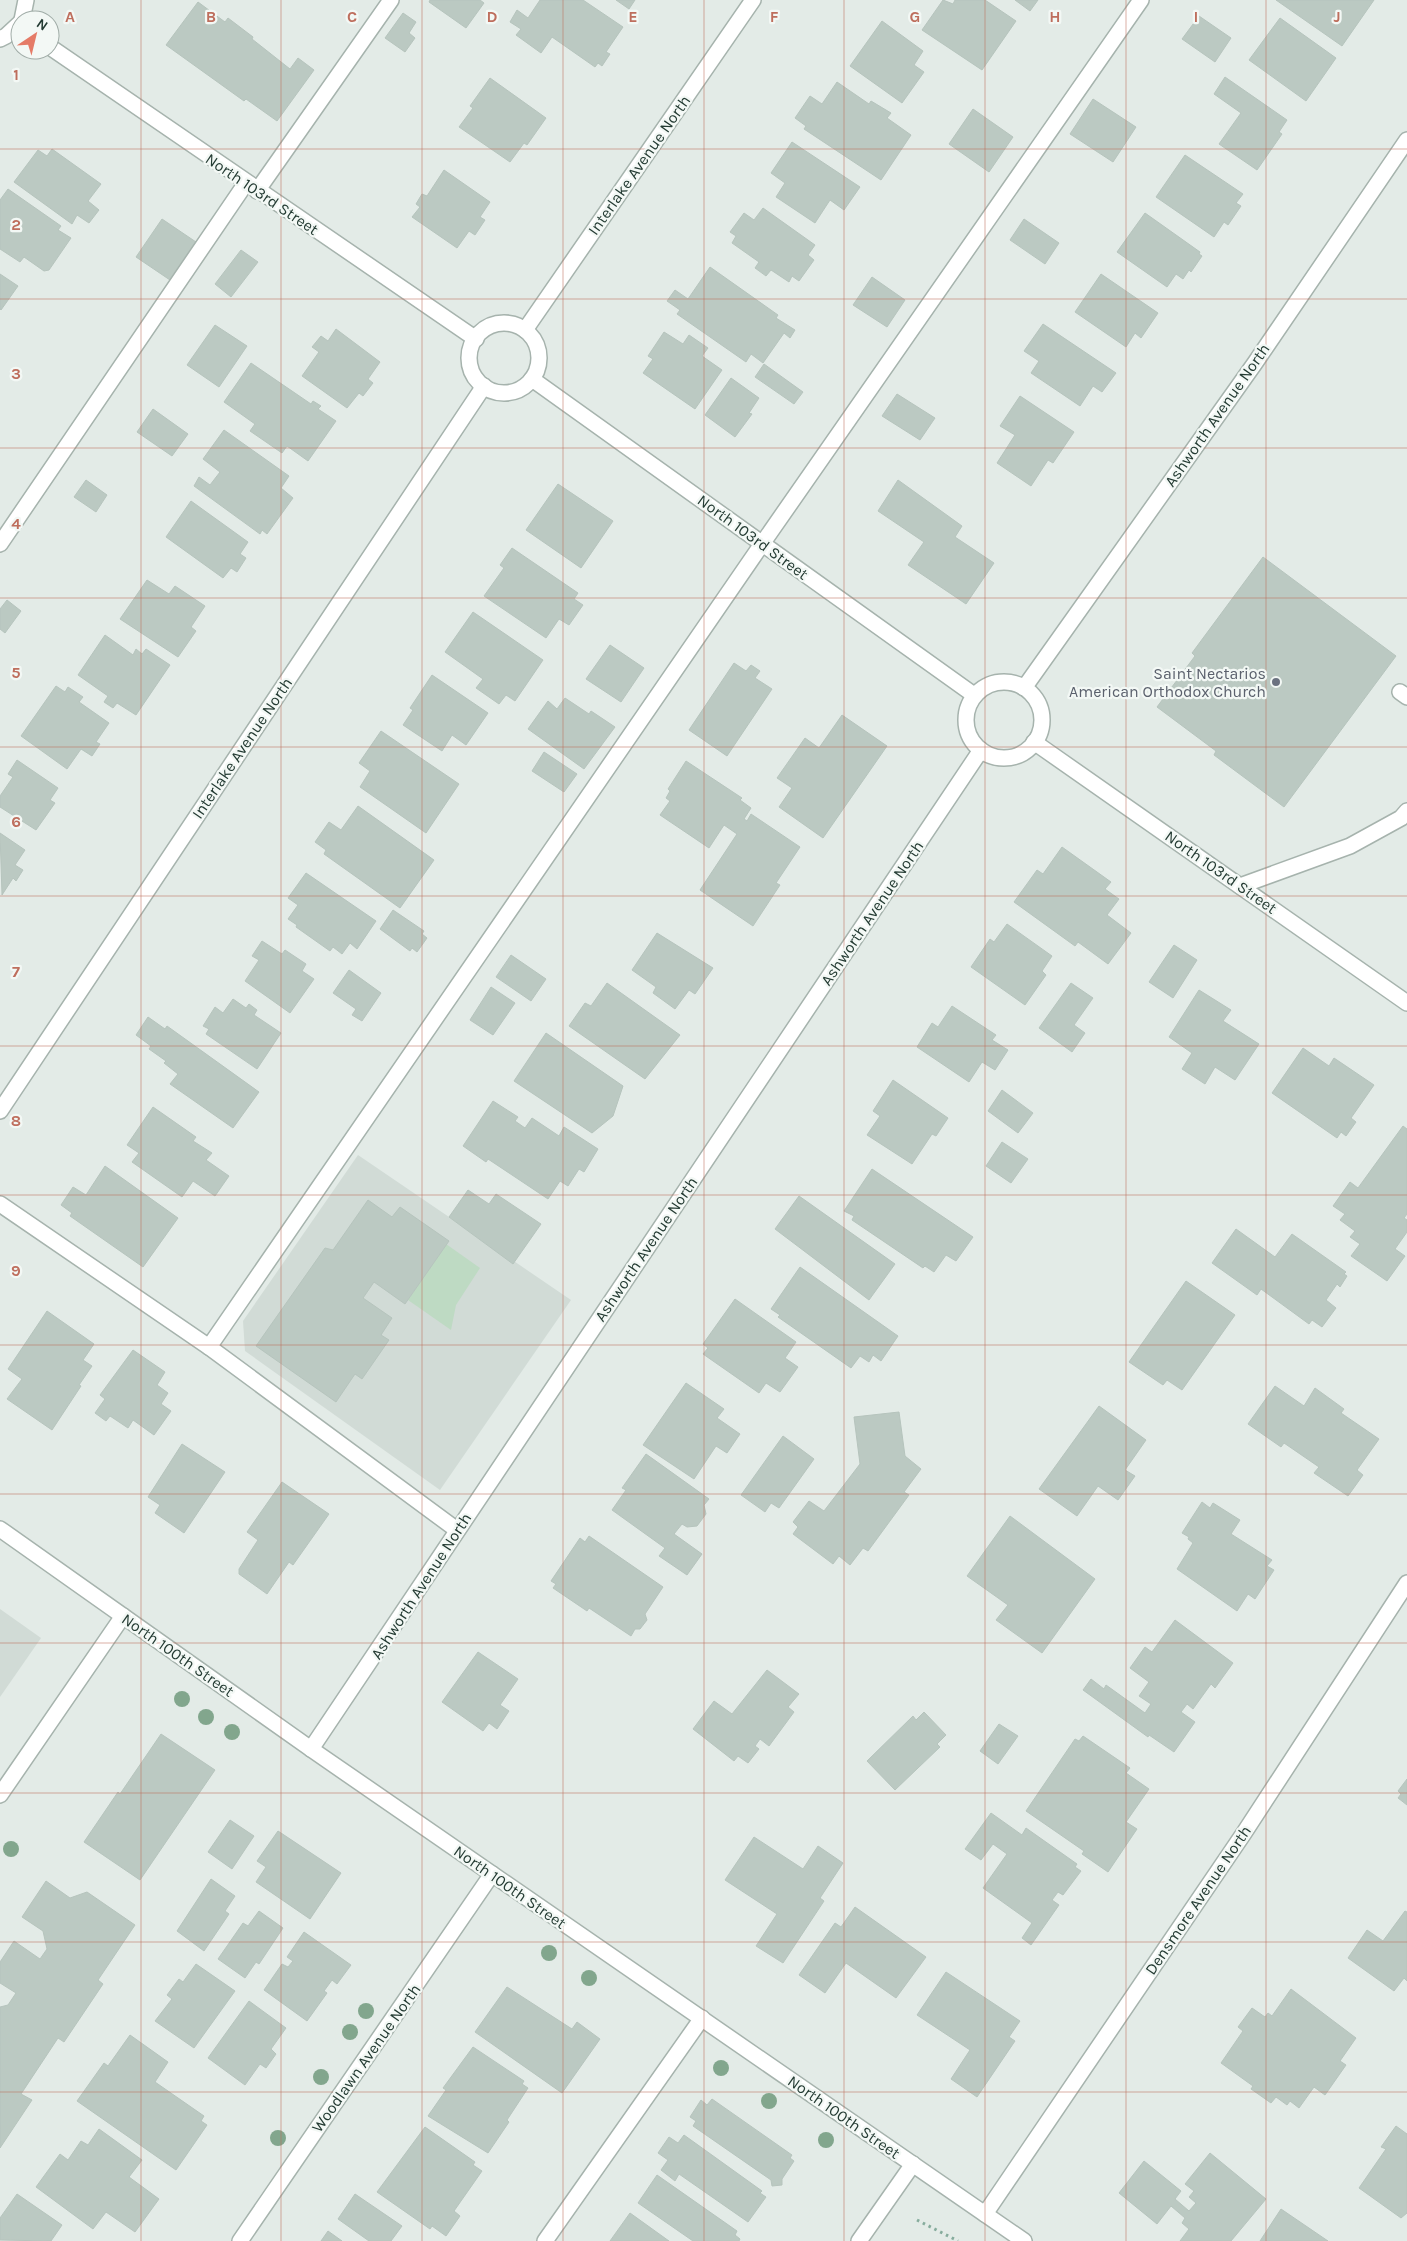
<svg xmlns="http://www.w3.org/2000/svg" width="1407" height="2241" font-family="Karla,sans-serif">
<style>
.built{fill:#d1dbd6}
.green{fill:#bedac3}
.building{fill:#bbc9c2;stroke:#b6c4bd}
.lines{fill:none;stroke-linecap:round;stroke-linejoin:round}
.service-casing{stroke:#a6b3ad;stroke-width:18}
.minor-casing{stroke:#a6b3ad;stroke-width:18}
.path{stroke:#86ac9d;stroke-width:3;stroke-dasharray:2.5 4;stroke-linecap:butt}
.service{stroke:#fff;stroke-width:15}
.minor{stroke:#fff;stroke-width:15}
.tree{fill:#82a68d}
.grid{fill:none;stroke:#be6e5d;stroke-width:1;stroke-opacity:0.55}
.worship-dot{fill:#6b7280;stroke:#f3f8f5;stroke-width:2}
.labels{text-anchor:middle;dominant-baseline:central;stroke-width:4.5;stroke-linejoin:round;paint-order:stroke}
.street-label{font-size:16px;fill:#243b33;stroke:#f3f8f5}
.worship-label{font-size:16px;fill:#5b616d;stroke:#f3f8f5;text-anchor:end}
.grid-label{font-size:16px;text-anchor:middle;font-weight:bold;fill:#be6e5d;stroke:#f3f8f5;stroke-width:4.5;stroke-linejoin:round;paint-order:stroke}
</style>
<rect width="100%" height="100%" fill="#e3ebe7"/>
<g class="built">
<path d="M358,1155L571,1300L440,1490L245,1351L243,1321Z"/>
<path d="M0,1609L41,1638L0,1697Z"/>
</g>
<path class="green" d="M446,1244L480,1268L456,1305L451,1330L408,1300Z"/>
<g class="building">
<path d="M430,0H480L484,3L466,28L429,2Z"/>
<path d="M540,0H583L623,27L606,52L610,54L602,66L598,63L595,67L552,37L541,53L516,35L521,29L510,22L517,10L528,18Z"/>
<path d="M616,0H635L629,9Z"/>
<path d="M943,0L953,4L955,0H985L1016,21L982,70L922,30Z"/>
<path d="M1015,0H1038L1030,11Z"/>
<path d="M1276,0H1374L1342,46Z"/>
<path d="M198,2L225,22L228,18L253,37L252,39L290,69L298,58L314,70L277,121L246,99L244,101L166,45Z"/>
<path d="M403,13L416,22L409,33L415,38L405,52L385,38Z"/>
<path d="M1199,16L1231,38L1215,62L1182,39Z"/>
<path d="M1280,18L1336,58L1306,101L1249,60Z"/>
<path d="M882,21L923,51L914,65L924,72L902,103L850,66Z"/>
<path d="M1225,77L1287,120L1279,132L1282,134L1257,170L1219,144L1241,113L1214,94Z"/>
<path d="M490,78L546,118L527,145L524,143L510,162L459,127L473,108L470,106Z"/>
<path d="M837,82L869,104L871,101L891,113L887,118L911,135L881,180L804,129L806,126L795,118L810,96L822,104Z"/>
<path d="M1093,99L1136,127L1113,162L1070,134Z"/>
<path d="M973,109L1013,137L989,172L949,144Z"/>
<path d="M792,142L860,187L844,210L830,200L815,223L776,197L785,183L771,173Z"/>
<path d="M52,149L101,184L88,201L99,210L89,223L77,215L72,224L14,182L38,150L47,156Z"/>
<path d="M1185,155L1243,194L1236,203L1241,206L1228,225L1224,222L1214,237L1156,197Z"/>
<path d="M444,170L490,202L480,217L485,220L475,235L469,231L457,248L412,217L420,207L416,204L422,194L427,196Z"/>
<path d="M8,189L61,226L58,230L71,238L49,270L44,271L24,257L20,262L0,249V200Z"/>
<path d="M763,208L815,245L808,255L814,260L799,281L792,276L789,282L771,270L766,276L755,268L759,262L732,243L736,236L730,232L744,213L754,220Z"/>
<path d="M1145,213L1200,252L1199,254L1202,256L1191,272L1189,270L1183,279L1176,274L1167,287L1117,252Z"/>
<path d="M162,219L196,242L170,280L136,257Z"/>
<path d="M1024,219L1059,243L1045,264L1010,240Z"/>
<path d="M241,250L258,262L231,297L215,284Z"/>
<path d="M710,267L778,315L776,318L795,330L790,338L784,333L763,363L751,354L746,362L677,314L680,310L667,301L675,290L688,299Z"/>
<path d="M0,274L18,286L1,310L0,309Z"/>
<path d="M1101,274L1158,313L1141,338L1135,333L1126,347L1075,312Z"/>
<path d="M872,277L905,300L887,327L853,305Z"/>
<path d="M1043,324L1116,373L1102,392L1093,386L1080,406L1031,373L1039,361L1024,351Z"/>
<path d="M215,325L247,346L219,387L187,365Z"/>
<path d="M336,329L380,362L368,379L373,383L363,396L359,393L347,408L302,376L319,352L312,347L321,336L328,341Z"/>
<path d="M664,332L683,344L689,335L708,348L702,356L722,370L695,409L643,373L653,359L648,356Z"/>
<path d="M251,363L311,404L313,401L321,406L318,409L336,421L308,461L287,446L282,453L250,431L255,424L224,402Z"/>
<path d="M764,364L803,392L794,404L755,377Z"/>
<path d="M731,378L759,398L749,413L752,414L735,437L705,415Z"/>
<path d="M897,394L935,418L920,440L882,416Z"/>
<path d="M1020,396L1074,432L1053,463L1048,460L1031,486L997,463L1015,435L1000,426Z"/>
<path d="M153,409L188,434L172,456L137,432Z"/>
<path d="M224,430L289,476L281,488L293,498L267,534L262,530L260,534L194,486L199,477L210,485L220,472L203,459Z"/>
<path d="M86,480L107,495L96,512L74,497Z"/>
<path d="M898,480L962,526L955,537L994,563L966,604L908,565L924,542L878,511Z"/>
<path d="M558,484L613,521L581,568L526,530Z"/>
<path d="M191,501L248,542L240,554L246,558L237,572L231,568L223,578L166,537Z"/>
<path d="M512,548L578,593L574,599L583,605L569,625L559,619L546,638L484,596L504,568L500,565Z"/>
<path d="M1263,557L1396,656L1284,807L1214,755L1216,751L1157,707L1195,656L1192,653Z"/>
<path d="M147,580L169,594L175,586L205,606L191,627L196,631L178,657L120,619Z"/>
<path d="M7,600L21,611L5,633L0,629V609Z"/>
<path d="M473,612L543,660L515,701L506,695L499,704L476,688L483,679L445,652Z"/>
<path d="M105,635L133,655L136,649L142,654L146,649L170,665L136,715L117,703L113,708L104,702L108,696L78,675Z"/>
<path d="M610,645L644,668L621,702L586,679Z"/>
<path d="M734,663L746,671L751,665L760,671L755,678L772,689L727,756L689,730Z"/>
<path d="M432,675L488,713L466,745L452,735L442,751L403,725L413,710L410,708Z"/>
<path d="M56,686L65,692L68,687L83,697L79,702L109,723L96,742L100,744L92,756L81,749L67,769L21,736Z"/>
<path d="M565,698L589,714L591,711L615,727L584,769L528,729L548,701L557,709Z"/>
<path d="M842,715L887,746L823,838L779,807L792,788L777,778L805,738L819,748Z"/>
<path d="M381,731L459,784L426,833L360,787L370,771L359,763Z"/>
<path d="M544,752L577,774L564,792L532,771Z"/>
<path d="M17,760L58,788L50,800L55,803L36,830L0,807V796L13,777L8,774Z"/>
<path d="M686,761L742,798L740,800L751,808L744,819L747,821L751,814L800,847L776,883L780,885L753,926L700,890L737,834L724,825L709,848L660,815L670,801L666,798L670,791L668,789Z"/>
<path d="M358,806L434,860L400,908L324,854L326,850L315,842L329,822L341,830Z"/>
<path d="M0,833L25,850L15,865L23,870L16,881L13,878L2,895Z"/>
<path d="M1062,847L1111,882L1105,889L1119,899L1107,915L1131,933L1108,964L1078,942L1075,946L1014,902L1037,870L1043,874Z"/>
<path d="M306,873L376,921L357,949L350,943L342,954L333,947L330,951L296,927L297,925L288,919L298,905L288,898Z"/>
<path d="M393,910L424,931L422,934L427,938L417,952L412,948L410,951L380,929Z"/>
<path d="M1007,924L1052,956L1042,971L1046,975L1025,1005L971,967L990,939L994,942Z"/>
<path d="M657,933L713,968L695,994L689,990L675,1009L653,993L656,987L632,970Z"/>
<path d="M262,941L282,954L285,950L306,964L302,971L314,979L290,1013L245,981L259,960L252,956Z"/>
<path d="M1174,945L1197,960L1173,998L1149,982Z"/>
<path d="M511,955L546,979L531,1001L496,977Z"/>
<path d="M349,970L381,993L362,1021L352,1015L356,1009L333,993Z"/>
<path d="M607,983L680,1035L645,1079L569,1026L585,1003L591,1006Z"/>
<path d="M1071,983L1093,998L1074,1025L1085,1033L1072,1052L1039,1028Z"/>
<path d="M491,987L515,1003L493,1035L470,1020Z"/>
<path d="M1199,990L1231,1010L1223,1021L1259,1044L1235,1080L1215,1067L1205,1084L1182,1069L1192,1053L1169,1037Z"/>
<path d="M233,999L246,1008L249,1004L257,1010L254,1015L281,1033L257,1069L206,1034L209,1029L203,1026L215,1007L223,1013Z"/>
<path d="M952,1006L996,1035L992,1040L1008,1050L995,1070L982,1062L969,1082L917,1047L932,1023L938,1027Z"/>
<path d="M148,1017L165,1029L167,1026L259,1092L233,1128L170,1084L178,1074L164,1063L166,1061L149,1049L151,1046L136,1035Z"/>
<path d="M546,1033L623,1086L613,1116L592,1133L514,1081Z"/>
<path d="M1303,1048L1329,1066L1334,1058L1374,1085L1351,1118L1356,1122L1346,1136L1341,1132L1337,1138L1272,1093Z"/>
<path d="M893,1080L948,1118L936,1136L932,1134L912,1164L867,1135L880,1116L873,1111Z"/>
<path d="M1002,1090L1033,1113L1018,1133L988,1111Z"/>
<path d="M493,1101L518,1117L515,1121L525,1128L532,1118L559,1136L564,1127L598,1149L584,1172L579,1169L568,1186L560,1181L548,1199L488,1159L486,1162L463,1146Z"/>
<path d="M153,1107L196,1137L193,1141L212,1153L206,1160L229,1176L215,1196L193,1181L182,1197L132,1162L139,1153L127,1145Z"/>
<path d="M1403,1126L1407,1129V1214L1404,1218L1407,1220V1232L1395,1249L1405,1256L1387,1281L1351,1256L1360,1244L1350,1237L1355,1231L1340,1220L1345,1214L1333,1206L1350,1182L1358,1188Z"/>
<path d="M1002,1142L1028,1159L1011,1183L986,1166Z"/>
<path d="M105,1166L178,1218L143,1267L70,1216L72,1213L61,1205L73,1187L86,1195Z"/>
<path d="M872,1169L973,1237L956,1261L946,1255L934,1272L925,1266L923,1268L852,1220L854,1216L844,1211Z"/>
<path d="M468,1190L489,1204L496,1194L541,1224L513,1264L449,1217Z"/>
<path d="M799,1196L895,1264L869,1300L775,1229Z"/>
<path d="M368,1200L392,1217L400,1207L449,1241L405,1304L374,1282L363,1298L392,1318L381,1335L389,1340L362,1379L355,1374L336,1402L256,1346L325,1248L333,1250Z"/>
<path d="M1236,1229L1275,1257L1292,1234L1346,1272L1344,1274L1347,1276L1340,1287L1337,1284L1326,1300L1336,1308L1322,1327L1312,1320L1309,1324L1261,1289L1257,1295L1212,1263Z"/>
<path d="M800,1267L898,1336L881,1361L873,1355L869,1362L860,1356L851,1368L778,1317L780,1315L771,1309Z"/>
<path d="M1186,1281L1235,1315L1182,1390L1167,1380L1163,1385L1129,1362Z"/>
<path d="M735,1299L796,1342L785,1358L798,1367L780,1392L766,1383L759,1393L703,1354L708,1348L703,1344Z"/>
<path d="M47,1311L94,1344L83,1360L92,1366L79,1385L81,1386L52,1430L7,1399L22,1379L8,1369Z"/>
<path d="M133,1350L165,1372L157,1385L168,1393L161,1404L171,1411L154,1435L133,1420L128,1428L110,1416L106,1421L95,1413L105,1399L100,1395Z"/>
<path d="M686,1383L724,1409L717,1418L740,1434L727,1453L716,1446L694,1479L643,1445Z"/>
<path d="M1275,1386L1304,1406L1315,1388L1344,1409L1341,1413L1379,1439L1357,1470L1363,1475L1348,1496L1314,1473L1319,1467L1284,1443L1281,1447L1248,1424Z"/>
<path d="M1099,1406L1146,1440L1125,1470L1135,1476L1118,1500L1098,1486L1077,1516L1039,1489Z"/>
<path d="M899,1412L905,1456L921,1469L904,1492L909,1495L868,1551L863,1548L850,1565L839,1556L833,1564L793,1534L798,1527L793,1522L809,1501L824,1511L860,1464L854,1417Z"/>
<path d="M783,1436L814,1459L779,1508L771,1503L765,1512L741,1495Z"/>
<path d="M182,1444L225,1472L184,1533L155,1513L160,1505L148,1497Z"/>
<path d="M646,1454L709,1499L704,1505L706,1514L697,1526L687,1527L682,1524L674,1534L702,1554L687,1575L659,1556L665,1548L612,1510L626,1490L622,1488Z"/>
<path d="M282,1482L329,1514L293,1565L289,1562L267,1594L239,1574V1569L258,1540L247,1532Z"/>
<path d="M1202,1502L1210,1508L1213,1503L1240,1520L1231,1534L1272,1560L1267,1566L1274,1570L1255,1599L1248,1594L1237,1611L1177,1569L1193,1543L1188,1539L1189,1537L1182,1533Z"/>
<path d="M1010,1516L1095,1579L1042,1653L996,1620L1008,1605L967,1576Z"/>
<path d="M589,1536L663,1587L645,1614L647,1620L640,1629H635L631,1636L589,1608L587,1611L553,1588L556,1584L551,1581L580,1538L585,1542Z"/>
<path d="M1175,1620L1233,1663L1215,1688L1211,1684L1193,1709L1187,1704L1181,1712L1195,1722L1174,1752L1149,1735L1148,1737L1083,1690L1091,1679L1104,1689L1106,1685L1145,1713L1151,1704L1139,1696L1149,1682L1130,1668L1145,1647L1152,1652Z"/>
<path d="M478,1652L518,1679L500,1705L509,1711L497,1729L489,1723L483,1731L442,1702Z"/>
<path d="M767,1670L799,1694L788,1707L794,1712L769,1746L760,1739L755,1746L759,1749L748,1763L738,1756L734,1761L693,1729L714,1701L732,1714Z"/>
<path d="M924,1712L946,1735L937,1744L940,1747L895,1790L867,1761L913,1716L916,1720Z"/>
<path d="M999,1724L1018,1736L998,1764L980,1751Z"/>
<path d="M161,1734L215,1770L140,1880L84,1842L118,1792L120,1794Z"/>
<path d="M1083,1736L1130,1768L1126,1773L1149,1789L1126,1822L1137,1829L1108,1872L1082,1854L1084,1851L1026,1811L1075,1739L1079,1741Z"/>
<path d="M1407,1779V1805L1398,1798L1401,1794L1398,1791Z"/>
<path d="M991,1813L1022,1835L1026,1828L1077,1864L1075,1867L1081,1871L1063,1895L1058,1892L1052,1900L1059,1905L1031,1945L1022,1938L1032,1923L983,1888L1007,1854L993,1844L981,1860L965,1849Z"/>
<path d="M230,1820L254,1836L232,1869L208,1852Z"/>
<path d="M278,1831L341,1873L310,1919L256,1882L266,1867L257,1861Z"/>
<path d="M754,1837L803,1869L818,1846L843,1863L820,1898L824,1901L783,1963L756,1946L777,1914L725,1880Z"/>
<path d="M211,1879L235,1896L225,1911L229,1914L204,1951L177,1931Z"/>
<path d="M46,1881L70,1898L87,1892L135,1925L98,1980L103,1984L64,2042L58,2038L21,2094L32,2100L0,2148V2007L8,2005L16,1993L0,1983V1962L14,1941L40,1959L47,1949L43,1931L22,1917Z"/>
<path d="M855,1907L926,1957L896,1998L846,1963L825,1993L799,1975L835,1923L841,1927Z"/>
<path d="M259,1911L283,1928L259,1964L256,1962L245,1978L218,1959L243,1923L248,1926Z"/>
<path d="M1405,1911L1407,1912V1981L1404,1978L1394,1991L1348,1958L1367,1930L1383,1941Z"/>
<path d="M304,1932L351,1965L337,1984L332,1980L324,1991L327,1993L307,2021L264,1990L282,1964L288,1967L293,1961L287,1957Z"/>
<path d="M196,1964L235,1991L194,2048L155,2021L172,1999L167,1995L179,1979L183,1982Z"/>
<path d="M946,1972L1020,2021L1009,2037L1015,2041L977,2097L951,2079L970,2050L917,2015Z"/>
<path d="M507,1987L572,2029L577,2022L600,2039L562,2093L475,2032Z"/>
<path d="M1291,1989L1356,2038L1340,2061L1346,2065L1325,2095L1314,2087L1299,2108L1290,2101L1287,2105L1276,2097L1271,2103L1251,2089L1253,2086L1221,2063L1243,2031L1238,2027L1252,2008L1265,2017L1268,2013L1272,2016Z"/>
<path d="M249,2001L286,2028L271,2049L276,2054L266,2068L260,2064L245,2085L208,2058Z"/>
<path d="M130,2035L168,2062L155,2082L204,2116L201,2121L207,2125L176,2170L77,2101L104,2063L108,2066Z"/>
<path d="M473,2047L524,2081L522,2084L528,2088L507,2120L509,2122L488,2153L428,2116L446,2090L443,2088Z"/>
<path d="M712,2099L792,2155L790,2158L794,2161L782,2179V2185L772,2186L771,2180L693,2126L696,2121L690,2117L701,2100L707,2105Z"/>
<path d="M1396,2126L1407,2134V2213L1401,2218L1359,2188L1386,2149L1381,2147Z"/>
<path d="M425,2127L475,2162L473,2165L482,2171L454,2211L460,2216L446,2236L432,2226L430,2229L377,2192Z"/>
<path d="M99,2129L142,2160L129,2177L159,2199L135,2232L106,2212L93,2229L36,2187L60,2154L68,2160L81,2141L88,2145Z"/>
<path d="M684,2135L762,2191L760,2193L766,2197L748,2222L679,2174L675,2181L661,2170L668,2160L658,2153L669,2137L678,2143Z"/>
<path d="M1210,2153L1266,2199L1231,2241H1180L1189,2229L1182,2223L1185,2218L1171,2206L1157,2224L1119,2193L1144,2161L1181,2191L1175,2199L1189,2211L1196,2203L1189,2197L1194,2191L1185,2184Z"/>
<path d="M657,2175L737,2231L735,2235L740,2239L739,2241H693L638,2203Z"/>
<path d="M17,2194L62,2225L51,2241L0,2240V2218Z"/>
<path d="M355,2194L402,2226L391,2241H369L338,2219Z"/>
<path d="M1281,2209L1328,2241H1260Z"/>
<path d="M630,2213L669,2241H610Z"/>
<path d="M328,2231L342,2241H321Z"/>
</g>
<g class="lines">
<g class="service-casing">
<g id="service">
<path d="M257,191L391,0"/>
<path d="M0,544L246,183"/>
<path d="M1400,692L1407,697"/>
<path d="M1240,886L1350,846L1401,818L1407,811"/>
<path d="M0,1204L209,1347L457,1530"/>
<path d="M209,1347L762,544L1141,0"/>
<path d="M545,2241L702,2018"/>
</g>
</g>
<g class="minor-casing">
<g id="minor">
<path d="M22,20L26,0"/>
<path d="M0,39L6,36L20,23"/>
<path d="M50,47L476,339"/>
<circle cx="504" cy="358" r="35"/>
<path d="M525,330L753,0"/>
<path d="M532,379L974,695"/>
<circle cx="1004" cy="720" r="38"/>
<path d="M1024,688L1255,363L1407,140"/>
<path d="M1034,742L1407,1003"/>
<path d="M0,1111L484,386"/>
<path d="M0,1529L311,1749L1024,2241"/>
<path d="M311,1749L981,750"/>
<path d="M0,1795L123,1616"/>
<path d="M985,2214L1244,1833L1407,1583"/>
<path d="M240,2241L492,1874"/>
<path d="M859,2241L913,2164"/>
</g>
</g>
<path class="path" d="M917,2220L958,2241"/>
<use href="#service" class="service"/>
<use href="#minor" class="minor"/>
</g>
<g class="tree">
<circle cx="182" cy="1699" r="8"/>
<circle cx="206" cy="1717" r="8"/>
<circle cx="232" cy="1732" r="8"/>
<circle cx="11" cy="1849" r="8"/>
<circle cx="549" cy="1953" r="8"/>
<circle cx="589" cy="1978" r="8"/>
<circle cx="366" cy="2011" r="8"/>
<circle cx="350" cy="2032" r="8"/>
<circle cx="721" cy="2068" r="8"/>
<circle cx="321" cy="2077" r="8"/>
<circle cx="769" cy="2101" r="8"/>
<circle cx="278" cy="2138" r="8"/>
<circle cx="826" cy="2140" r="8"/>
</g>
<path class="grid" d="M141,0V2241M281,0V2241M422,0V2241M563,0V2241M704,0V2241M844,0V2241M985,0V2241M1126,0V2241M1266,0V2241M0,149H1407M0,299H1407M0,448H1407M0,598H1407M0,747H1407M0,896H1407M0,1046H1407M0,1195H1407M0,1345H1407M0,1494H1407M0,1643H1407M0,1793H1407M0,1942H1407M0,2092H1407"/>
<circle class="worship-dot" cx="1276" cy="682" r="5"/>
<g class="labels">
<g class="street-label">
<text transform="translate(639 165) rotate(-55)">Interlake Avenue North</text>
<text transform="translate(262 194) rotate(34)">North 103rd Street</text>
<text transform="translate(1217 415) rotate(-55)">Ashworth Avenue North</text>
<text transform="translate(753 537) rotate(36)">North 103rd Street</text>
<text transform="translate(242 748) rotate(-56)">Interlake Avenue North</text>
<text transform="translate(1221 872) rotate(35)">North 103rd Street</text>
<text transform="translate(872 913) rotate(-56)">Ashworth Avenue North</text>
<text transform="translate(646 1249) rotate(-56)">Ashworth Avenue North</text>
<text transform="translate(421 1586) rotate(-57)">Ashworth Avenue North</text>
<text transform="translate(178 1655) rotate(35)">North 100th Street</text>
<text transform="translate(510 1887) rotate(35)">North 100th Street</text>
<text transform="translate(1198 1900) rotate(-56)">Densmore Avenue North</text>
<text transform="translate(366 2058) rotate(-55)">Woodlawn Avenue North</text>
<text transform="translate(844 2117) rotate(35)">North 100th Street</text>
</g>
<g class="worship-label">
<text x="1266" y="673">Saint Nectarios<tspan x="1266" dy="18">American Orthodox Church</tspan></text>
</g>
</g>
<g class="grid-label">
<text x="70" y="22">A</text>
<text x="211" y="22">B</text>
<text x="352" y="22">C</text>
<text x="492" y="22">D</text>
<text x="633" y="22">E</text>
<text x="774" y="22">F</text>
<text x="915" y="22">G</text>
<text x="1055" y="22">H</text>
<text x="1196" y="22">I</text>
<text x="1337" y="22">J</text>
<text x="16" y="80">1</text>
<text x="16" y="230">2</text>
<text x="16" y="379">3</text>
<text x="16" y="529">4</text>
<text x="16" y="678">5</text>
<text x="16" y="827">6</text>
<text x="16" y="977">7</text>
<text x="16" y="1126">8</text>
<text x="16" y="1276">9</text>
</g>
<g transform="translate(35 35) rotate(35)"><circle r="24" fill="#f3f8f5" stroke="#a0aca7"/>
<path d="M0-4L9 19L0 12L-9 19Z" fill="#e57b67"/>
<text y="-8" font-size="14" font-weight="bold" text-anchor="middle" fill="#243b33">N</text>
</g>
</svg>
